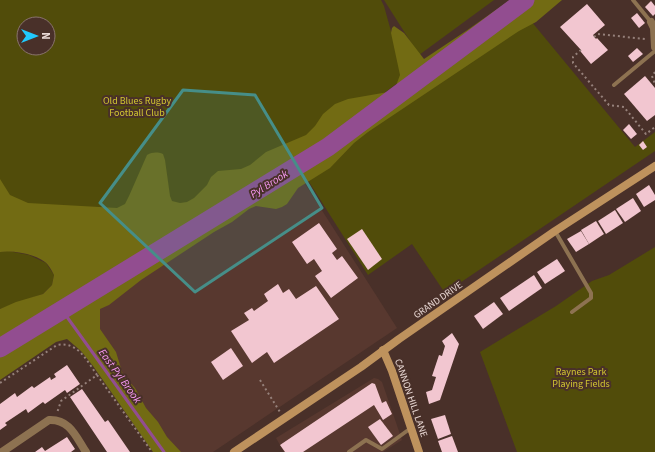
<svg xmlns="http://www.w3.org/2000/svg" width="655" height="452" font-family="'Source Sans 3',sans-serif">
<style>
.built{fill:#58382f}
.green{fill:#514c0a;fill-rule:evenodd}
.forest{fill:#726b13}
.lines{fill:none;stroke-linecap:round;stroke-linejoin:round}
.stream{stroke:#924d90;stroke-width:3}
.river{stroke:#924d90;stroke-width:19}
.building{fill:#f2c6d0}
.path{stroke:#96817b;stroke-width:2;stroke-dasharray:2 3;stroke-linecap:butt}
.lane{stroke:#8d7251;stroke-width:4}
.street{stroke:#8d7251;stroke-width:8}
.secondary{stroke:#be925d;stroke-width:8}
.marked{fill:#468e88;fill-opacity:0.2;stroke:#468e88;stroke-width:3;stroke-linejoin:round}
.labels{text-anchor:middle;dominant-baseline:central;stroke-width:4;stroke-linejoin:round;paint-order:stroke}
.park-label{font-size:10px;fill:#d2c631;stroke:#493029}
.street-label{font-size:10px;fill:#e9d8d4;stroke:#493029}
.water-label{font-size:11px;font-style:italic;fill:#f698f2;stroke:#493029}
</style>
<rect width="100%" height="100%" fill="#493029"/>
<g class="built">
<path d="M300,176L397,328L213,452H174L76,317Z"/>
<path d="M374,378L378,379L382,382L402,440L383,452H284L276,438Z"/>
</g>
<g class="green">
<path d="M0,0H381L384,6L404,78L324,139L200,205L0,220ZM24,24H48V48H24Z"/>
<path d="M384,0H494L419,55Z"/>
<path d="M531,21L635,147L655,132V151L445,293L412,244L368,275L304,174Z"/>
<path d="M655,247V452H517L480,352L556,306L592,281L609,275Z"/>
<path d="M8,251L29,255L46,263L54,275L52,285L43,294L0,309V252Z"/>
</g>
<path class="forest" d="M510,0H562L536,22L519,31L368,132L354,143L330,168L298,188L287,204L282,207L276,209L256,206L249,209L232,222L214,232L141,280L109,305L100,309V329L116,352L123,375L135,388L146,408L158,422L167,437L181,452H153L93,366L81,351L67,339L56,342L0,380V309L16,302L43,294L52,285L54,275C52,271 49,265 45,262C34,254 14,250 0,252V179L10,195L28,203L117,208L125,204L129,196L147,155C153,152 157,152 163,154L165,160L170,196L172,201L180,203L187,202L194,198L207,185L211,177L218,171L241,169L250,165L266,152L306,135L315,126L323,114L335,104L348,99L394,91L400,75L391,33L392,28L394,26L404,33L424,59L466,31Z"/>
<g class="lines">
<path class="stream" d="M62,310L164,452"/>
<path class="river" d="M0,348L328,147L525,0"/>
</g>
<g class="building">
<path d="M651,1L655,6V14L653,16L645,7Z"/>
<path d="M587,4L605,25L593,35L596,39L597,38L608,50L591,64L581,52V50L560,27Z"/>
<path d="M637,13L645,23L639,28L631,18Z"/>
<path d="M637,48L643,54L633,62L628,56Z"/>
<path d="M645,76L655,88V115L647,121L624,94Z"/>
<path d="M629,124L637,134L631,139L623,130Z"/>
<path d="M643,141L647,147L643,150L639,145Z"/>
<path d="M649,185L655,195V200L644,207L636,194Z"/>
<path d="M633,198L641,211L625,222L616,209Z"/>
<path d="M615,210L623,223L606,234L598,221Z"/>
<path d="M596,221L604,234L589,244L581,230Z"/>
<path d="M319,223L337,249L332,253L337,260L342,256L358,278L331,298L315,276L322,271L314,259L307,264L292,242Z"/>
<path d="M362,229L382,259L368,270L347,239Z"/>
<path d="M581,231L589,244L576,252L567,239Z"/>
<path d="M557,259L565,271L545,284L537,272Z"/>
<path d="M534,275L542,288L509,311L500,298Z"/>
<path d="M278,284L283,293L289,289L296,299L316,286L339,319L274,363L267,352L252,363L231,331L249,320L244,313L252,308L254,311L268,301L264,294Z"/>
<path d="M494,302L503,314L483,329L474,316Z"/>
<path d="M452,333L459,344L440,400L429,404L426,392L432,390L436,377L432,376L439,355L442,356L445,346L442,341Z"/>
<path d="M231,348L243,366L223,380L211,362Z"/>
<path d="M67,365L80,384L67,393L65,390L45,404L43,402L28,413L26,409L5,423L7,425L0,430V404L15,393L17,397L32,386L34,388L50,377L51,380L56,377L54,374Z"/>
<path d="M372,383L375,384L382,403L386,401L392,414L383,420L374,405L303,452H285L280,445Z"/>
<path d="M82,389L105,422L108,420L130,452H107L70,397Z"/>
<path d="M445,415L451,434L438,439L431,419Z"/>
<path d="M380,419L393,436L381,445L368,427Z"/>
<path d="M452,436L458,452H442L438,441Z"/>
<path d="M67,437L75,449L71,452H35L42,447L45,451Z"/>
</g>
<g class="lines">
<g class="path">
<path d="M594,37L598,34L645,39"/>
<path d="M581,50L573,57V63L609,105L624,107L646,134L655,127"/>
<path d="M655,72L652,76L655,84"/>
<path d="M97,375L152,452"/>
<path d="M260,380L280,412"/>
<path d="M0,383L57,345C78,341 87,361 97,375L61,401L57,413"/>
</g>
<g class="lane">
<path d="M633,0L651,22"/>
<path d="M614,85L655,51"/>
<path d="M555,231L591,293V298L572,312"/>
<path d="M349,452L366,440L382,449L411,428"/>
</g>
<g class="street">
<path d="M651,22L654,28L655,47"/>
<path d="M2,452L49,420C70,419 76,437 86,452"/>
</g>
<g class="secondary">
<path d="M383,350L392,371L419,452"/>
<path d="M234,452L361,367L399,339L555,231L655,166"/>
</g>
</g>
<path class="marked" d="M183,90L255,95L322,208L195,292L100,203Z"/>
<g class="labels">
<g class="park-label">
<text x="137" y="101">Old Blues Rugby<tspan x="137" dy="12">Football Club</tspan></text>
<text x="581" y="372">Raynes Park<tspan x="581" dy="12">Playing Fields</tspan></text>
</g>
<g class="street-label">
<text transform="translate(438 300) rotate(-35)">GRAND DRIVE</text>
<text transform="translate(411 398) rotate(71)">CANNON HILL LANE</text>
</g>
<g class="water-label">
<text transform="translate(269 184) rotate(-32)">Pyl Brook</text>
<text transform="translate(120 376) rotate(54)">East Pyl Brook</text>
</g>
</g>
<g transform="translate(36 36) rotate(90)"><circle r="19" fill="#493029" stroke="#89736d"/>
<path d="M0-3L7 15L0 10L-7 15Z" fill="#21c9fd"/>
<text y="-6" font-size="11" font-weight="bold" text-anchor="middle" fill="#e9d8d4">N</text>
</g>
</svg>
